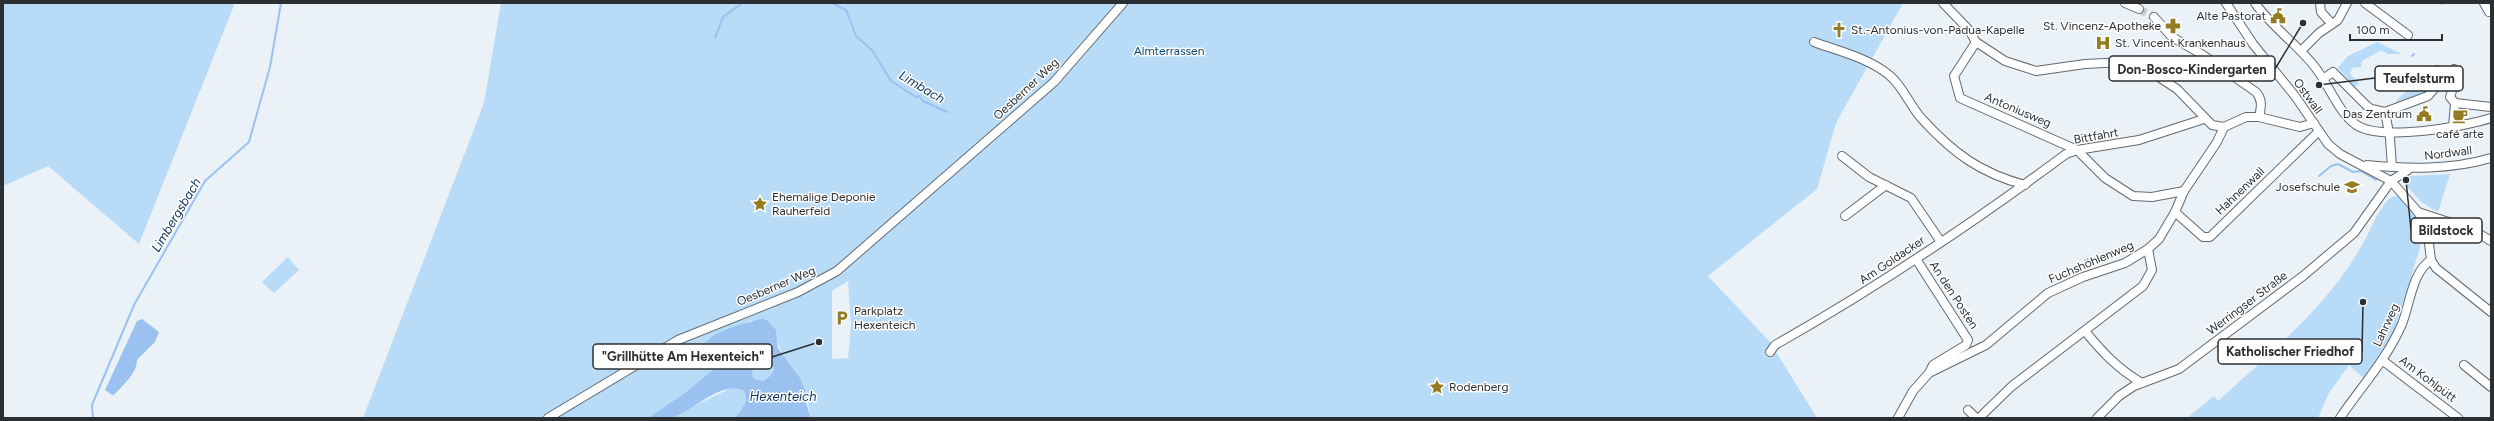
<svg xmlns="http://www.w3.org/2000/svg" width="2494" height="421" font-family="Figtree,sans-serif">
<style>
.green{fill:#b8dbf8;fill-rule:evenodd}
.water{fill:#9bc1f1;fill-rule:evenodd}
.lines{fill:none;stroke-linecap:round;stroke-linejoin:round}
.stream{stroke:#9bc1f1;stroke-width:2}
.minor-tunnel{stroke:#c4cbd0;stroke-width:8;stroke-dasharray:8 4;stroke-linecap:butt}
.minor-casing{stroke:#62696f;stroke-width:10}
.minor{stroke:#fff;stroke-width:8}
.labels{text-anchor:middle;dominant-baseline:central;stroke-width:3;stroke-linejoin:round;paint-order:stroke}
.poi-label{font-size:12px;fill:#2c2f32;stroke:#fff;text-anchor:start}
.park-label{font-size:12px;fill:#0a486f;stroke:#fff}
.street-label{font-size:12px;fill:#2c2f32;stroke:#fff}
.water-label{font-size:13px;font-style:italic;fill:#0c325d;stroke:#fff}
.leader{fill:none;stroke:#2c2f32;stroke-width:1.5}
.callout-dot{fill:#2c2f32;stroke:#fff;stroke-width:1.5}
.callout{fill:#fff;stroke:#2c2f32;stroke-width:1.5}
.callout-label{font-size:13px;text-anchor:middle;font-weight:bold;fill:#2c2f32}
</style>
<rect width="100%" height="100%" fill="#eaf2f8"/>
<g class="green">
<path d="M3,3H235L139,244L48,166L3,186Z"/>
<path d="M501,3H1903L1836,123L1817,189L1708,276L1770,342L1817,418H811C809,408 805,388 800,378C792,362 777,353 777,335L752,320L707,339L708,350L719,359L720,364L686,392L648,418H363L484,103ZM848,281L851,325L848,358L832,359V291Z"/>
<path d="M2377,42L2402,54H2388L2381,50L2362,61L2361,67L2352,68L2350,74L2359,83L2355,87L2338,68L2348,56Z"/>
<path d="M2426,65L2435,70L2428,92L2397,103L2396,101L2413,85Z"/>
<path d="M2450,174L2438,212L2421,202L2406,185L2410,176Z"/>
<path d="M2395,196C2417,202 2420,230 2420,248L2394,331L2365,379L2349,365L2329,393L2318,418H2187L2214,396L2218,401C2271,352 2330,305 2365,240C2371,229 2383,198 2395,196Z"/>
<path d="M288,257L299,270L274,293L262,282Z"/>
<path d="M759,357L770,360L774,370L770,376L763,381L753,378L752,365Z"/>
<path d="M733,387L744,391C750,404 741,408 735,418H670Z"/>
</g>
<g class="water">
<path d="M142,319L159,332L155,342L137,360C137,373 123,385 115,394L112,395L105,390L137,321Z"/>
<path d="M763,319L768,321L776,330L778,348L799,376L806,392L811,394L810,400L806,402L811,418H735C741,408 750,403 744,391C722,378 691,414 669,418C663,419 654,418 648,418L686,392L720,364L719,359L704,346C704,334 752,320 763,319ZM759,358L770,360L774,370L770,376L763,381L753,378L752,365Z"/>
</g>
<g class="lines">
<g class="stream">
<path d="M832,3L846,10L856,36L872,50L891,81L916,97L919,96L923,101L947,112"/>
<path d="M2442,4V3"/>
<path d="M715,38L723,17L742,3"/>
<path d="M2412,56L2414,54"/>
<path d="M2319,176L2331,166L2338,164L2353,172L2361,171L2376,180"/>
<path d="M93,418L92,405L134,305L205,181L249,142L270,67L281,3"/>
</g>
<path class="minor-tunnel" d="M2139,9L2154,17"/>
<g class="minor-casing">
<g id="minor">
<path d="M1943,3L1969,30L1976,42L2005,61L2036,71L2085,64L2125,62L2151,72L2177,89L2212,125L2224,127L2246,117H2259L2300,127L2314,123"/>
<path d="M2125,3L2139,9"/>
<path d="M2226,3L2253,44L2295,96L2328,144L2340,154L2391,181L2418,212L2427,227L2431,260L2436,268L2491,312"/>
<path d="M2255,3C2272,27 2297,44 2315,67C2329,85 2337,110 2355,124C2378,142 2464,127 2491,118"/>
<path d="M2320,3L2321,12L2332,24"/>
<path d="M2365,3L2408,35"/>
<path d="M2484,3L2489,12"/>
<path d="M2154,17L2172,37L2203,55L2256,92C2263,100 2261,108 2259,117"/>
<path d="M1814,42C1838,51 1869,58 1889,75C1903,86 1910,106 1922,119C1953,153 1980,173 2025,185"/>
<path d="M1976,42L1954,76L1960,98L2077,150L2105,178L2133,196L2152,197L2184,191"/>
<path d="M2301,51L2319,33L2338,20L2347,3"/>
<path d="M2323,79L2333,72L2367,106L2371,109L2385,112L2428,96L2434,89L2437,70"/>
<path d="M2455,103L2491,107"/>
<path d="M2385,112L2390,138L2392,167"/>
<path d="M2453,127L2455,103L2450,97L2454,85V69"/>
<path d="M1842,156L1869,177L1911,198L1941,242"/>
<path d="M2367,165C2408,169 2450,170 2491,158"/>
<path d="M2175,212L2203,237H2210L2319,131"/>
<path d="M2418,212L2473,230L2491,241"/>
<path d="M1845,216L1886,185"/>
<path d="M1916,259L1968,340L1966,345L1933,365L1930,371"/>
<path d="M2085,331C2102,352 2118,369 2142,383"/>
<path d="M1770,352L1775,345C1876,288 1973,223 2066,154L2077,150L2139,140L2204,119"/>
<path d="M2382,360L2458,418"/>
<path d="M2464,365L2491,387"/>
<path d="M1968,410L1976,418"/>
<path d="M548,418L678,340L798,292L837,271L1054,82L1123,3"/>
<path d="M1898,418L1913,391L1929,373L1986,345L2048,293L2083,277L2125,263L2148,249L2159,239L2175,212L2184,191L2217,142L2224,127"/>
<path d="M1979,418L2012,386L2143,286L2152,270L2148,249"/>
<path d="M2097,418L2119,396L2134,386L2179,369L2303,276L2354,233L2391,181L2408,170"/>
<path d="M2340,418C2361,387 2387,359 2402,324C2410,304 2412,272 2431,260"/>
</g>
</g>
<use href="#minor" class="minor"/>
</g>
<defs>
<g id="civic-bare" transform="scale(1.2)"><path d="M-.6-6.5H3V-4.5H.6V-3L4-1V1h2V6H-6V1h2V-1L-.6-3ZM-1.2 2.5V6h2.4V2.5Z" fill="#947c23" stroke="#fff" stroke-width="2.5" paint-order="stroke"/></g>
<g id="pharmacy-bare" transform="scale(1.2)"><path d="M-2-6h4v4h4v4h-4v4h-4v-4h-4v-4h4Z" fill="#947c23" stroke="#fff" stroke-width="2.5" paint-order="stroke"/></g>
<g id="church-bare" transform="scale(1.2)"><path d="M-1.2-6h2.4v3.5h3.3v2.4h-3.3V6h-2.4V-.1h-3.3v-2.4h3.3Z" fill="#947c23" stroke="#fff" stroke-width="2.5" paint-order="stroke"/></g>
<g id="hospital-bare" transform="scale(1.2)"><path d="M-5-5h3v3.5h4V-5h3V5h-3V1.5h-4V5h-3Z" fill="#947c23" stroke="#fff" stroke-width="2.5" paint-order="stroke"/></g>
<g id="cafe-bare" transform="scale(1.2)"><path d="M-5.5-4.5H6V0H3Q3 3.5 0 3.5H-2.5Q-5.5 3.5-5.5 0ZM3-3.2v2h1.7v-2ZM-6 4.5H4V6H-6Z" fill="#947c23" stroke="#fff" stroke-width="2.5" paint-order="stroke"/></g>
<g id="school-bare" transform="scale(1.2)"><path d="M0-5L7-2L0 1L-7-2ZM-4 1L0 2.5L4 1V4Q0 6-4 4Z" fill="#947c23" stroke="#fff" stroke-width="2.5" paint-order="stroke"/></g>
<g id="sight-bare" transform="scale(1.2)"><path d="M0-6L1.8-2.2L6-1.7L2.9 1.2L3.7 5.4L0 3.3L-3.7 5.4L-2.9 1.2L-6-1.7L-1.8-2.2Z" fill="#947c23" stroke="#fff" stroke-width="2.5" paint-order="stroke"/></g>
<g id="parking-bare" transform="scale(1.2)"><path d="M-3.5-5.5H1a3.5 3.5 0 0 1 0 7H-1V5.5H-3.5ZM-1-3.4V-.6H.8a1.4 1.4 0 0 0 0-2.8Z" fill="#947c23" stroke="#fff" stroke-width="2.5" paint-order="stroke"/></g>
</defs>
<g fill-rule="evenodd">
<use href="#civic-bare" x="2278" y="16"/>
<use href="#pharmacy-bare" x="2173" y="26"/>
<use href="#church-bare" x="1839" y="30"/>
<use href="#hospital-bare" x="2103" y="43"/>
<use href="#civic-bare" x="2424" y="114"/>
<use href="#cafe-bare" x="2460" y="116"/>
<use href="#school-bare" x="2352" y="187"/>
<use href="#sight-bare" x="760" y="204"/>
<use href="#parking-bare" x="842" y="318"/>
<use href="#sight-bare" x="1437" y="387"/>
</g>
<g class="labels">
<g class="poi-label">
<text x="2266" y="16" text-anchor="end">Alte Pastorat</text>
<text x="2161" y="26" text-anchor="end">St. Vincenz-Apotheke</text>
<text x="1851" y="30">St.-Antonius-von-Padua-Kapelle</text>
<text x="2115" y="43">St. Vincent Krankenhaus</text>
<text x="2412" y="114" text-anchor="end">Das Zentrum</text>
<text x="2460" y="134" text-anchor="middle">café arte</text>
<text x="2340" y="187" text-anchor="end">Josefschule</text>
<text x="772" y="197">Ehemalige Deponie<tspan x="772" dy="14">Rauherfeld</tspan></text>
<text x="854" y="311">Parkplatz<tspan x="854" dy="14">Hexenteich</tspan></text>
<text x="1449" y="387">Rodenberg</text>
</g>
<g class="park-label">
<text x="1169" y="51">Almterrassen</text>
</g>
<g class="street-label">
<text transform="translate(1026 89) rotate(-43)">Oesberner Weg</text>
<text transform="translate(2308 96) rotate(54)">Ostwall</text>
<text transform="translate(2018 110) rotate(23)">Antoniusweg</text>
<text transform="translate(2096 136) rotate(-10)">Bittfahrt</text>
<text transform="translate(2448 153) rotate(-7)">Nordwall</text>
<text transform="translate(2240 191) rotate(-44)">Hahnenwall</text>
<text transform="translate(1892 260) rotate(-34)">Am Goldacker</text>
<text transform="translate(2091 262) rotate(-23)">Fuchshöhlenweg</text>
<text transform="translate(776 286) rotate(-23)">Oesberner Weg</text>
<text transform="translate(1954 295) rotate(57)">An den Posten</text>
<text transform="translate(2247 303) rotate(-37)">Werringser Straße</text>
<text transform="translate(2386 325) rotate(-65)">Lahrweg</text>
<text transform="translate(2428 379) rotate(37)">Am Kohlpütt</text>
</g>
<g class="water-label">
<text transform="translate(922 87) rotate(31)">Limbach</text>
<text transform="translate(176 215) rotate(-59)">Limbergsbach</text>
<text x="783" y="396">Hexenteich</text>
</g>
</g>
<path class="leader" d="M2303 23L2275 69M2319 85L2375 78M2406 180L2411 230M2363 302L2362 352M819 342L772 357"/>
<g class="callout-dot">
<circle cx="2303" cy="23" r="4"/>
<circle cx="2319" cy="85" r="4"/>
<circle cx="2406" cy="180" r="4"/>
<circle cx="2363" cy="302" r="4"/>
<circle cx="819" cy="342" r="4"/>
</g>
<g class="callout">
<rect x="2109" y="56" width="166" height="25" rx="4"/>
<rect x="2375" y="66" width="88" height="25" rx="4"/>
<rect x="2411" y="218" width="71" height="25" rx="4"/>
<rect x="2218" y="339" width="144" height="25" rx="4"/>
<rect x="593" y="344" width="179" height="25" rx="4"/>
</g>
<g class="callout-label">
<text x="2192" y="74">Don-Bosco-Kindergarten</text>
<text x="2419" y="83">Teufelsturm</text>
<text x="2446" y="235">Bildstock</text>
<text x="2290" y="356">Katholischer Friedhof</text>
<text x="683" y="361">"Grillhütte Am Hexenteich"</text>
</g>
<rect width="2494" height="421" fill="none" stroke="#2c2f32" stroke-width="8"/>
<path d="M2350 34v6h92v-6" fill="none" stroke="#2c2f32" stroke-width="2"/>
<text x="2356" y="34" font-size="12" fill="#2c2f32" stroke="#ffffff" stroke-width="3" paint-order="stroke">100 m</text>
</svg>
